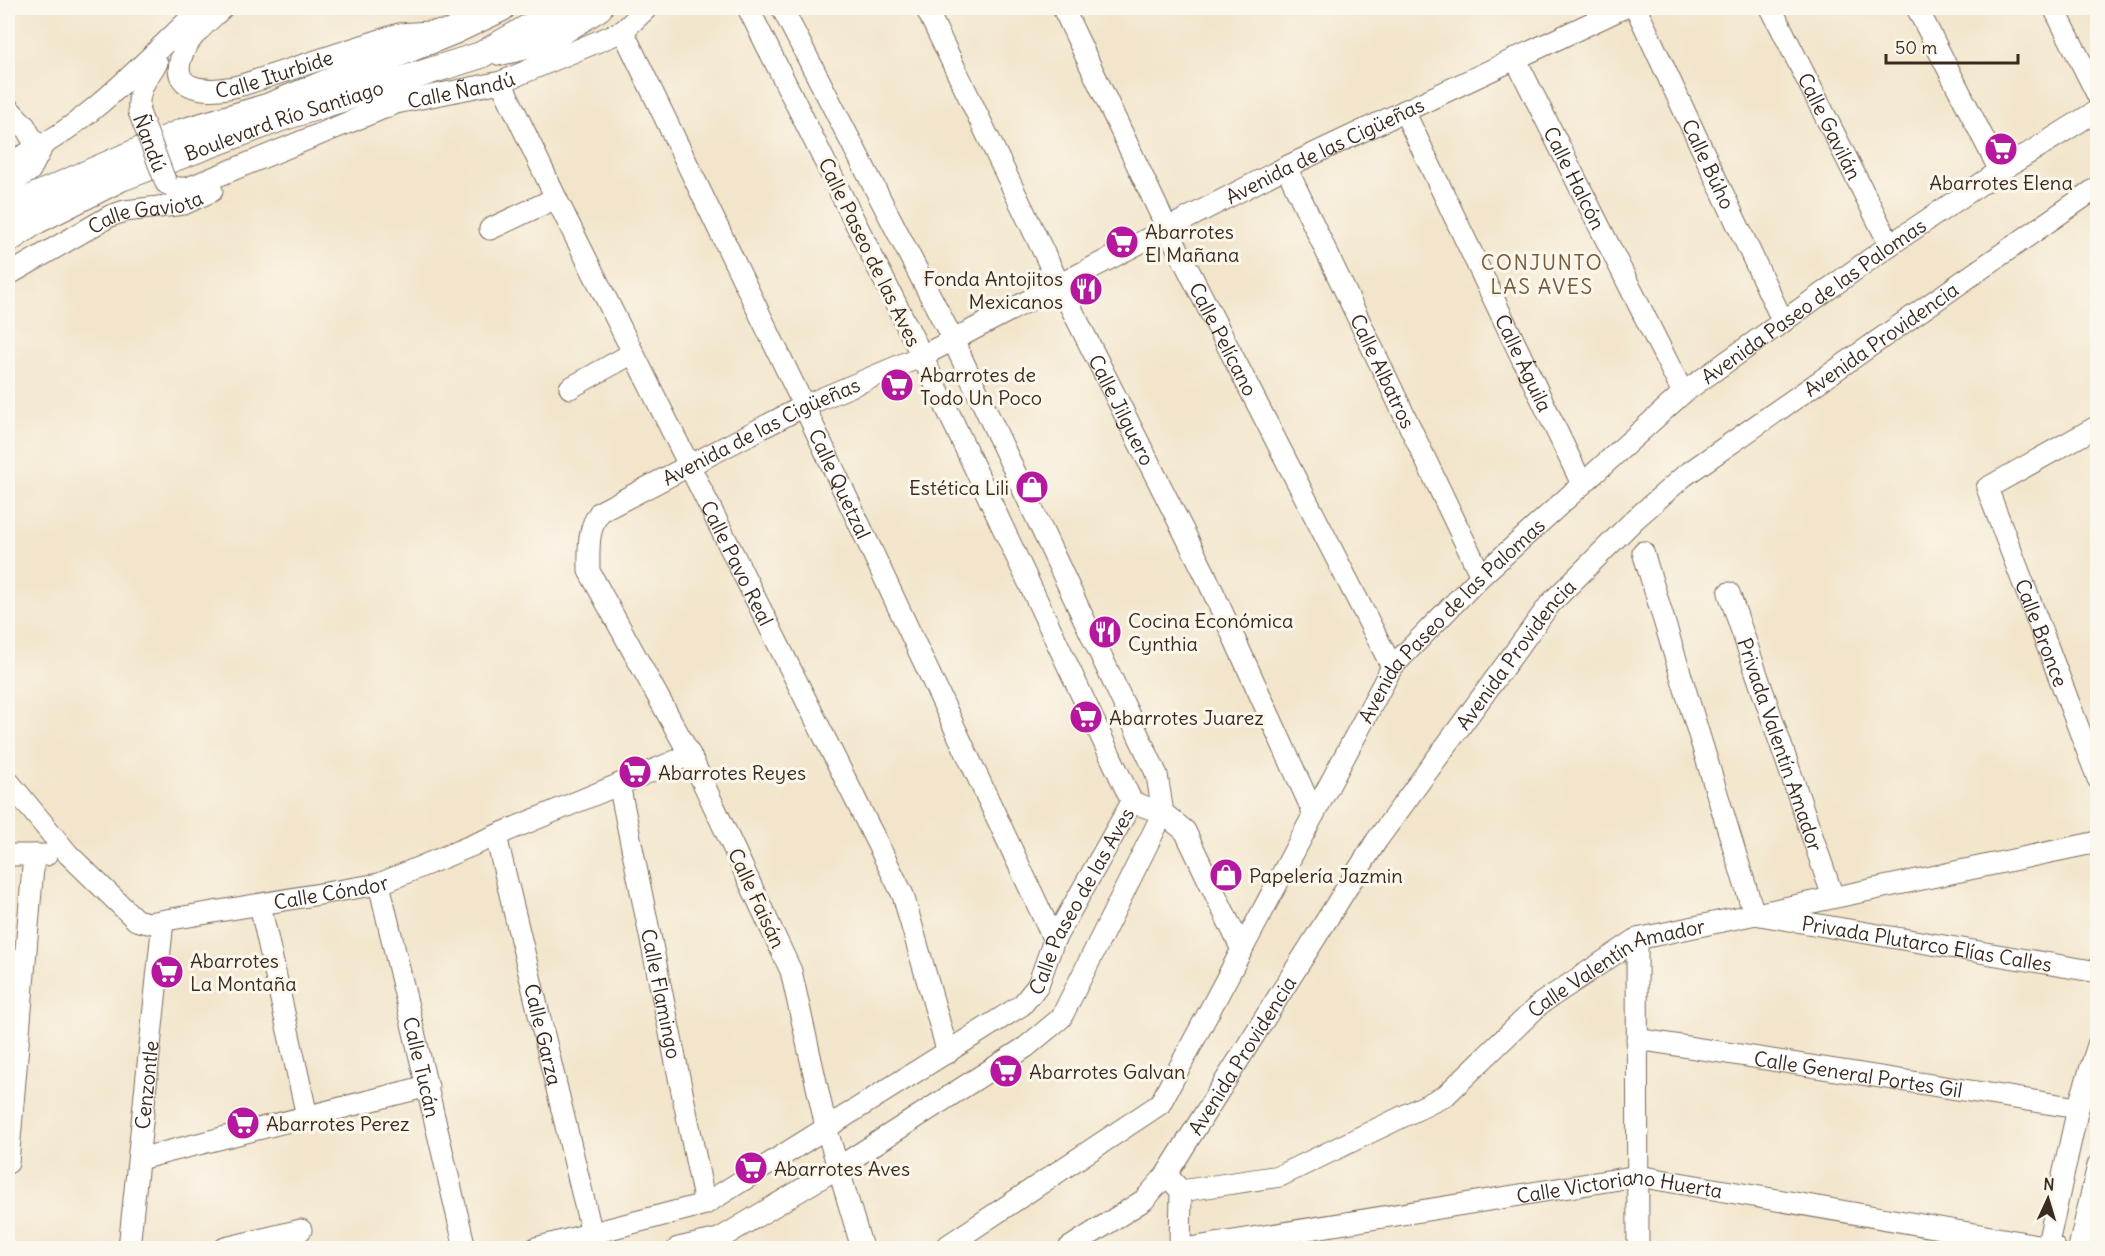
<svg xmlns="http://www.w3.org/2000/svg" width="2105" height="1256" font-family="Delius,sans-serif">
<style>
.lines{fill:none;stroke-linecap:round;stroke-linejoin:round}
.minor-casing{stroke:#7b6b5b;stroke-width:23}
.major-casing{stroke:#7b6b5b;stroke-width:28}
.minor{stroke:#fff;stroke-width:21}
.major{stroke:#fff;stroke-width:26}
.minor-bridge-casing{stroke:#7b6b5b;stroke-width:23;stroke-linecap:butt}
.minor-bridge{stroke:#fff;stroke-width:21}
.labels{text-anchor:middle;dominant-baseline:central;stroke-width:6;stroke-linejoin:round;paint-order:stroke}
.street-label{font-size:20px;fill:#3b2a1e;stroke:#fbf7ec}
.poi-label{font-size:20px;fill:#3b2a1e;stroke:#fbf7ec;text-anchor:start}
.neighbourhood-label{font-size:21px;letter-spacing:1.5px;fill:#785b3b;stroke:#fbf7ec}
</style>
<rect width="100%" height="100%" fill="#fbf7ec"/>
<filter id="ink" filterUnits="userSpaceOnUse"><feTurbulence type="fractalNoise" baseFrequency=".0167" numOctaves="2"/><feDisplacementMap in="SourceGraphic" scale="12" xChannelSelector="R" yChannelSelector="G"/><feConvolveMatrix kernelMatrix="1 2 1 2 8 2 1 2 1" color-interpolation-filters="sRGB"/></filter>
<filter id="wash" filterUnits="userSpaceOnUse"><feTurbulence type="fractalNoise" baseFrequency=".008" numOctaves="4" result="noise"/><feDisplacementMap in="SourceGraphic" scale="24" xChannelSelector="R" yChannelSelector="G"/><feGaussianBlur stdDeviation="1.35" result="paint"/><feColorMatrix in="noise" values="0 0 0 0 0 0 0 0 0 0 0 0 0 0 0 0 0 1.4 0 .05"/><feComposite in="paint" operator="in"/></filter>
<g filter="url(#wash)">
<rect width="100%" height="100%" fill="#f2e5cb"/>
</g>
<g filter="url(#ink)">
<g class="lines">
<g class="minor-casing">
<g id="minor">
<path id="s1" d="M222,8C208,22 187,38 181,58C169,97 221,91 242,85L399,34L444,31"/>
<path id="s2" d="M926,8L1059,284L1204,572L1314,814"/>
<path id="s3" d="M1063,8L1167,228L1392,667"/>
<path id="s4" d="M1636,8L1783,322"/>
<path id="s5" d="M1771,8L1890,245"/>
<path d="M1917,8L2000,171"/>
<path d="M2054,8L2098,96"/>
<path id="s6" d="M623,31L804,406L1054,940"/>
<path id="s7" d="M1515,58L1683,393"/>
<path id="s8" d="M501,82L556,198L903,895L948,1053"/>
<path d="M8,108L25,126L38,150"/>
<path id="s9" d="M1404,111L1582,484"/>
<path d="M139,112C137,91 145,80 157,63"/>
<path d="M8,163C85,129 141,65 201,8"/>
<path id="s10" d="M1286,167L1481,576"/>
<path id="s11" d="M166,183L176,188H188L396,103L501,82L623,31L647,8"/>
<path d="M490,229L556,198"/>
<path id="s12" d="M8,275L110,216L125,211L184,204L212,191"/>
<path d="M570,388L633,353"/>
<path id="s13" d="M2098,426L1987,488L2098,779"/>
<path id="s14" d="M1643,552L1754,914L2098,972"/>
<path id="s15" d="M1729,593L1833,897"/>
<path id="s16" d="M8,781L68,854L136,920L148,923L379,884L690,755"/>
<path id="s17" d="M619,784L705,1204"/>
<path d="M1132,802L1163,813L1185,831L1242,950"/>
<path id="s18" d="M496,836L592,1234"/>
<path d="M8,855H46"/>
<path id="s19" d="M379,884L465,1248"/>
<path d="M260,905L307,1116"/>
<path d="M1637,939L1638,1248"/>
<path id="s20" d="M1637,1039L2078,1108"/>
<path d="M139,1159L428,1086"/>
<path d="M8,1163L34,855"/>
<path d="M1172,1181L1181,1191L1180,1248"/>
<path id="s21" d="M1181,1191L1280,1176L1445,1096L1540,1004L1637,939L2098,842"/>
<path id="s22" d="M129,1248L163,921"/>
<path d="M225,1248L301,1230"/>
<path id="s23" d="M536,1248L705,1204L1022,1005L1038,985L1054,940L1132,802L922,356L748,8"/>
<path d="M678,1248L719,1239L839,1167L1026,1047L1061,1018L1163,813L1157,775L953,340L782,8"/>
<path id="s24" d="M862,1248L826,1127L791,971L690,755L589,571C589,550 587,529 600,512L804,406L922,356L1286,167L1623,8"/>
<path id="s25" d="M944,1248L1160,1104L1392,667L1481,576L1683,393L1890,245L2000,171L2098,110"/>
<path id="s26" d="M1069,1248L1144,1200L1166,1175L1377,840L1550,604L1633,521L1684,476L2098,187"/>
<path id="s27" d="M1190,1248L1638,1176L2055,1248"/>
<path d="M2047,1248L2078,1108L2098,1045"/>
<path d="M2079,1248L2098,1165"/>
</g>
</g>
<g class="major-casing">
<g id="major">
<path d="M500,52L545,42L599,8"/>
<path d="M8,182L28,169L38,150"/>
<path d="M8,208L182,132L267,107L454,31L502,8"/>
<path id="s28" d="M8,240L36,221L121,178L284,117L481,55L562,8"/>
</g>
</g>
<use href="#minor" class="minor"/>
<use href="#major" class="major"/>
<g class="minor-bridge-casing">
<g id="minor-bridge">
<path id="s29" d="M139,112L166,183"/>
</g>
</g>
<use href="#minor-bridge" class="minor-bridge"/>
</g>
</g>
<defs>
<g id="supermarket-disc" transform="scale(1.725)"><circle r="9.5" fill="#b5179e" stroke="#fbf7ec"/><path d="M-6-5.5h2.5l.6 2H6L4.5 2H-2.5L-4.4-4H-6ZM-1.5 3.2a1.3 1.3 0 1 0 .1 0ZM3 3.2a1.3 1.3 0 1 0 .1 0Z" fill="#fff"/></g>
<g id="restaurant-disc" transform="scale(1.725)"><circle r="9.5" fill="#b5179e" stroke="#fbf7ec"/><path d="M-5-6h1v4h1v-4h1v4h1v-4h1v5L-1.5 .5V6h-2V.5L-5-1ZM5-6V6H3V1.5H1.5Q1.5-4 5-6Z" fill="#fff"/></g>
<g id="shop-disc" transform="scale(1.725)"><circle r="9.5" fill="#b5179e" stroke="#fbf7ec"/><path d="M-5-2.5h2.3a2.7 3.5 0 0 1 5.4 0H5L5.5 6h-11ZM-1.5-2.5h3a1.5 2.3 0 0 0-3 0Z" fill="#fff"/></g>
</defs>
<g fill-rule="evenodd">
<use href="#supermarket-disc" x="2001" y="149"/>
<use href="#supermarket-disc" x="1122" y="242"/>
<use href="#restaurant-disc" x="1086" y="289"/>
<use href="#supermarket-disc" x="897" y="385"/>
<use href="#shop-disc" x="1032" y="487"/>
<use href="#restaurant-disc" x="1105" y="632"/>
<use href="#supermarket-disc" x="1086" y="717"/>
<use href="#supermarket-disc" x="635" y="772"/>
<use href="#shop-disc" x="1226" y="875"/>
<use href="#supermarket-disc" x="167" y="972"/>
<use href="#supermarket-disc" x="1006" y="1071"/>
<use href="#supermarket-disc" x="243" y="1123"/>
<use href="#supermarket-disc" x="751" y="1168"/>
</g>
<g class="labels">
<g class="street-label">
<text stroke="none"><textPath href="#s1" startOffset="184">Calle Iturbide</textPath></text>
<text stroke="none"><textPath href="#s11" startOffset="314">Calle Ñandú</textPath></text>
<text stroke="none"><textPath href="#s28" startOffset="302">Boulevard Río Santiago</textPath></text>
<text stroke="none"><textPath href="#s5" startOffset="132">Calle Gavilán</textPath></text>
<text stroke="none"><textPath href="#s29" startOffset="33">Ñandú</textPath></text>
<text stroke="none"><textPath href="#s24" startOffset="1606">Avenida de las Cigüeñas</textPath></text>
<text stroke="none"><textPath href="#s4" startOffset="172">Calle Búho</textPath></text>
<text stroke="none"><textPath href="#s7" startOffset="134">Calle Halcón</textPath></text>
<text stroke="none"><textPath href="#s12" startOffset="153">Calle Gaviota</textPath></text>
<text transform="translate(870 252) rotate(64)">Calle Paseo de las Aves</text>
<text stroke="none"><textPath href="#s25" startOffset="1314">Avenida Paseo de las Palomas</textPath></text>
<text stroke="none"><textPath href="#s26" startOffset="1236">Avenida Providencia</textPath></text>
<text stroke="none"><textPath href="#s3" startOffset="368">Calle Pelícano</textPath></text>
<text stroke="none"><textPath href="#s9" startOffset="279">Calle Águila</textPath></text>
<text stroke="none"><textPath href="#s10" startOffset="226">Calle Albatros</textPath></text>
<text stroke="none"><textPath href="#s2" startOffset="447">Calle Jilguero</textPath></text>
<text stroke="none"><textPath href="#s24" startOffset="976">Avenida de las Cigüeñas</textPath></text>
<text stroke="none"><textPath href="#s6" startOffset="502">Calle Quetzal</textPath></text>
<text stroke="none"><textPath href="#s8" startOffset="536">Calle Pavo Real</textPath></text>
<text stroke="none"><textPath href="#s25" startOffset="828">Avenida Paseo de las Palomas</textPath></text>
<text stroke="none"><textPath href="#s13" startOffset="282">Calle Bronce</textPath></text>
<text stroke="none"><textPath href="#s26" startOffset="750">Avenida Providencia</textPath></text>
<text stroke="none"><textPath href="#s15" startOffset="160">Privada Valentín Amador</textPath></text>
<text stroke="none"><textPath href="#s16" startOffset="387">Calle Cóndor</textPath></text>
<text transform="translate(757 898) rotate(65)">Calle Faisán</text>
<text stroke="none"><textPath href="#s23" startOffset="669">Calle Paseo de las Aves</textPath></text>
<text stroke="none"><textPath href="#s14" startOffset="554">Privada Plutarco Elías Calles</textPath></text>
<text stroke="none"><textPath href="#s21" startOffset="502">Calle Valentín Amador</textPath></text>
<text stroke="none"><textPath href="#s17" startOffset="214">Calle Flamingo</textPath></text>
<text stroke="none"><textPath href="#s18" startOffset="204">Calle Garza</textPath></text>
<text stroke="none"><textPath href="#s26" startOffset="264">Avenida Providencia</textPath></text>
<text stroke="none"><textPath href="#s19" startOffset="188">Calle Tucán</textPath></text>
<text stroke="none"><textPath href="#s20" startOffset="224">Calle General Portes Gil</textPath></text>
<text stroke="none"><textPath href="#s22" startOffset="164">Cenzontle</textPath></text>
<text stroke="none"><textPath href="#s27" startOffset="435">Calle Victoriano Huerta</textPath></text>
</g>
<g class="poi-label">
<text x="2001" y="182" text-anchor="middle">Abarrotes Elena</text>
<text x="1145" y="231">Abarrotes<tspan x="1145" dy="23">El Mañana</tspan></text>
<text x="1063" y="278" text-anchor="end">Fonda Antojitos<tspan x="1063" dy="23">Mexicanos</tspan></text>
<text x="920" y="374">Abarrotes de<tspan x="920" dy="23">Todo Un Poco</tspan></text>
<text x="1009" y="487" text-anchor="end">Estética Lili</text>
<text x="1128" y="620">Cocina Económica<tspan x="1128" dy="23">Cynthia</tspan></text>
<text x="1109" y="717">Abarrotes Juarez</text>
<text x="658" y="772">Abarrotes Reyes</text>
<text x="1249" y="875">Papelería Jazmin</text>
<text x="190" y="960">Abarrotes<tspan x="190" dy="23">La Montaña</tspan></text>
<text x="1029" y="1071">Abarrotes Galvan</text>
<text x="266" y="1123">Abarrotes Perez</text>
<text x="774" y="1168">Abarrotes Aves</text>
</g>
<g class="neighbourhood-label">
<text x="1542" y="262">CONJUNTO<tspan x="1542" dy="24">LAS AVES</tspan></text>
</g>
</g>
<rect width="2105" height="1256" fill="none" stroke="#fbf7ec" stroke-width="30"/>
<g transform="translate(2048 1199) rotate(4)" stroke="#fbf7ec" stroke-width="4.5" paint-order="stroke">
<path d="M0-4.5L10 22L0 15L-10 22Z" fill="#3b2a1e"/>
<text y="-9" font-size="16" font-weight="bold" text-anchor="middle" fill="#3b2a1e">N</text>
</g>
<path d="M1886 54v9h132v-9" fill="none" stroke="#3b2a1e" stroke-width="3"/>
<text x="1895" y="54" font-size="18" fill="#3b2a1e" stroke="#fbf7ec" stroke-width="4.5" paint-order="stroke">50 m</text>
</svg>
